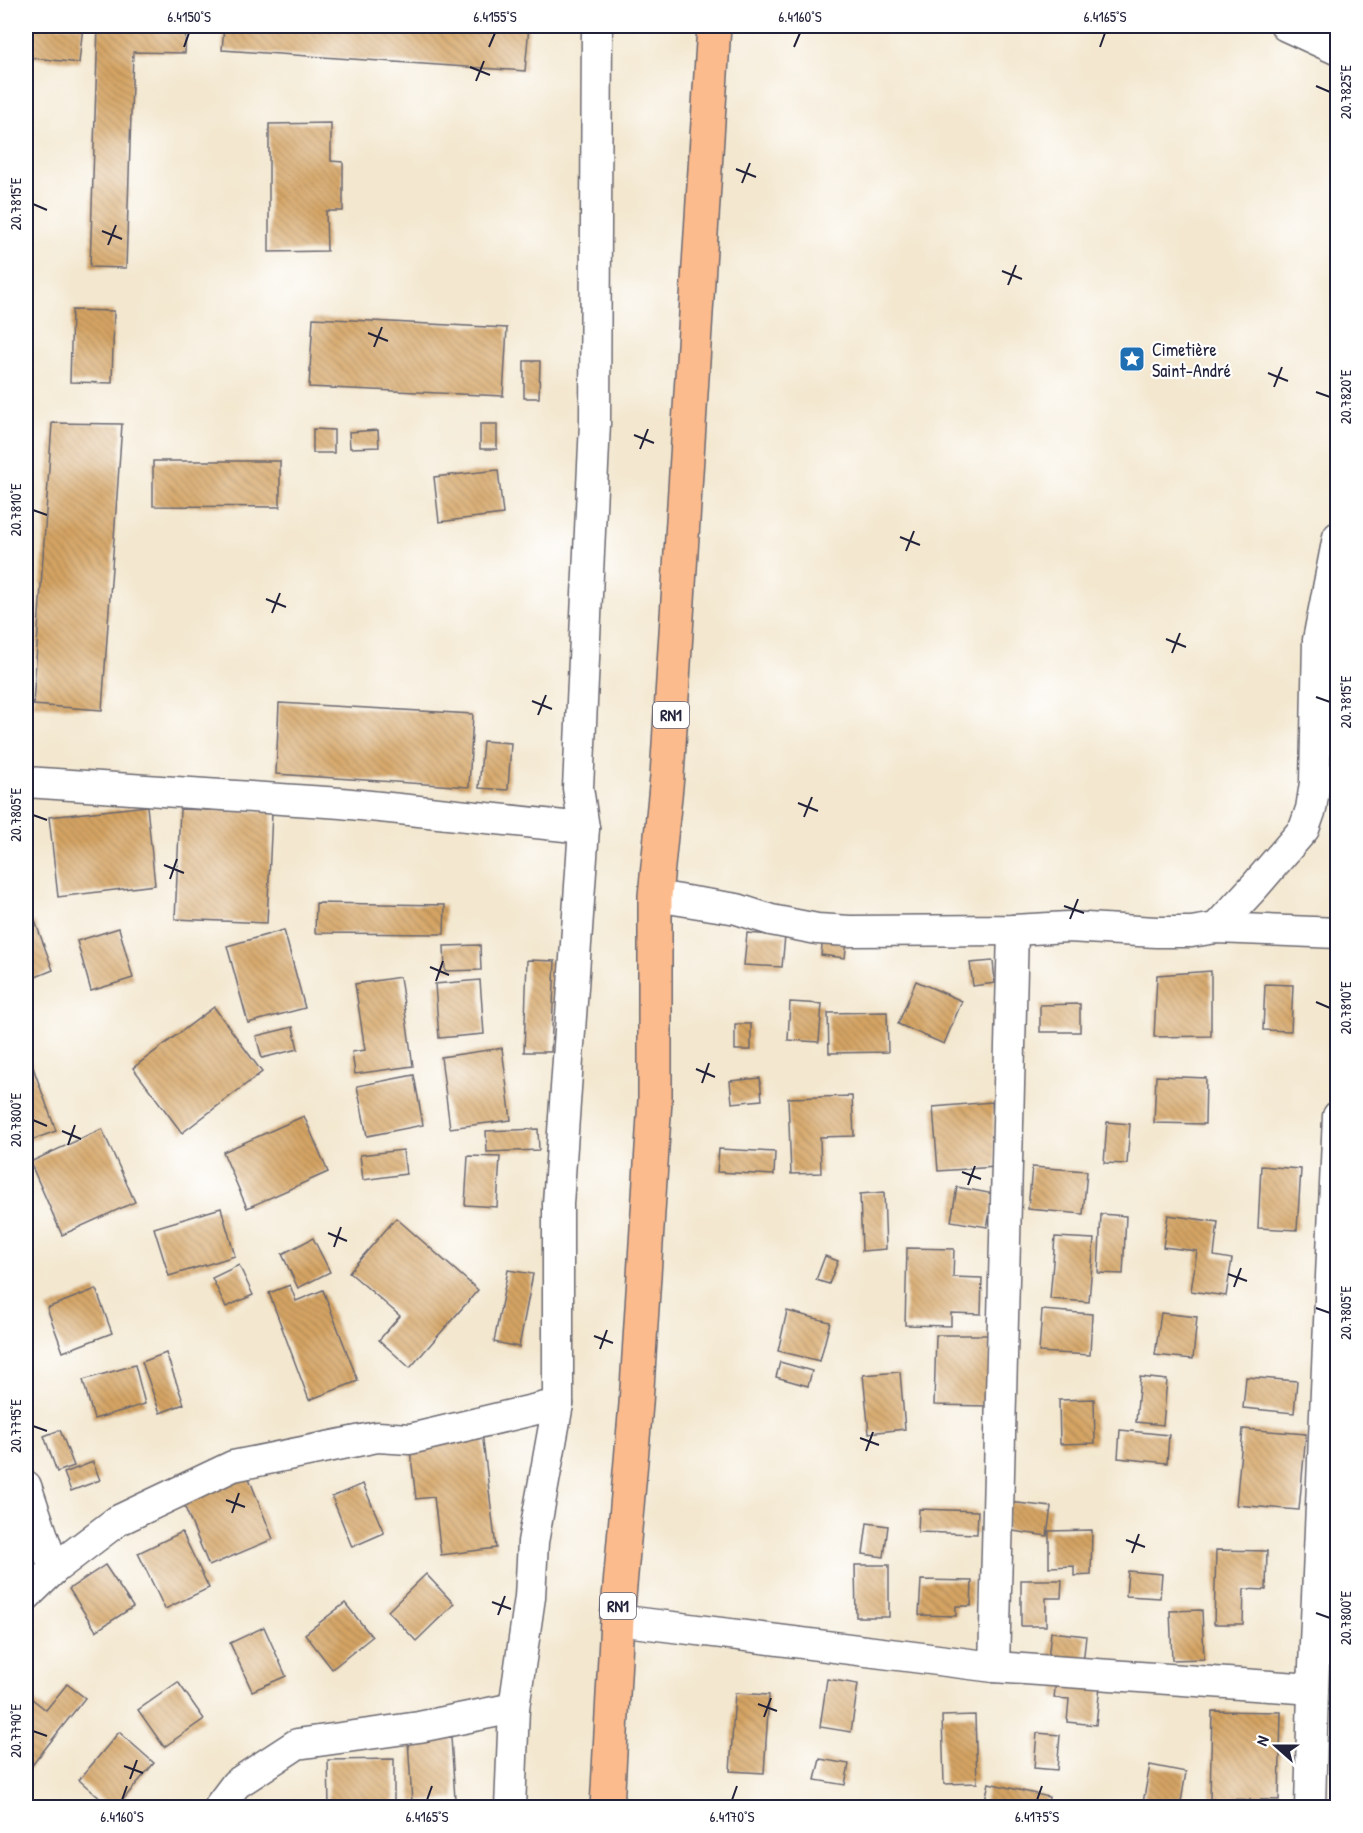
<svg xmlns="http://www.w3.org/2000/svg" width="1363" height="1833" font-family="'Patrick Hand',sans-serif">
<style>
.building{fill:url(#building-back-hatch)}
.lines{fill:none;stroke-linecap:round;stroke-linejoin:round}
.street-casing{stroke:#6b676f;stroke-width:33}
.highway-casing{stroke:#6b676f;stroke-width:36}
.street{stroke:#fff;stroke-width:30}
.highway{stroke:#fbbb8d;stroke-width:33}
.ticks{fill:none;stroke:#22223b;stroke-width:2}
.labels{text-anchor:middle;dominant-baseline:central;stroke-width:4.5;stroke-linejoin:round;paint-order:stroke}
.shield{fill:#fff;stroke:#646476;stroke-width:1.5}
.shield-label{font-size:16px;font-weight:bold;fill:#22223b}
.poi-label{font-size:18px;fill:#22223b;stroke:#fff;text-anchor:start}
.neatline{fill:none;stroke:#22223b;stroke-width:2}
.ticks-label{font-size:15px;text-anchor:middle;fill:#22223b}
</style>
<defs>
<pattern id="building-back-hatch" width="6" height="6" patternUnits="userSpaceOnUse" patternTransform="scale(1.5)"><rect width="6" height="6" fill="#d5a463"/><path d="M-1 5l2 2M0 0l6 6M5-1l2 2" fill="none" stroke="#ac8553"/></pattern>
</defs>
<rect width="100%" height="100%" fill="#fff"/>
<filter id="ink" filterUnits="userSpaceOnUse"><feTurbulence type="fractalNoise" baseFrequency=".0167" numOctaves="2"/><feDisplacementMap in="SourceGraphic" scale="12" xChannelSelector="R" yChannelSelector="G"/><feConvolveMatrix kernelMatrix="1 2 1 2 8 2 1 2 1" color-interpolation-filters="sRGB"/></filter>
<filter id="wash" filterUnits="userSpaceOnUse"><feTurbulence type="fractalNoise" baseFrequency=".008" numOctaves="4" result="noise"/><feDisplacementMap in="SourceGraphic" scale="24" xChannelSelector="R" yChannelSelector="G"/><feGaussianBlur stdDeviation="1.35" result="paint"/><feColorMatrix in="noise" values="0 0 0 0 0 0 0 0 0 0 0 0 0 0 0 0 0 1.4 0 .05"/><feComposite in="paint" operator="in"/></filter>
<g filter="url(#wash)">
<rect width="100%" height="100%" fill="#f3e7cf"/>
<g id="blocks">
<g class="building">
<path d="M26,26H83L79,63L26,57Z"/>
<path d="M98,26H186L185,53L133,52L126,268L90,267Z"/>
<path d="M224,26H421L458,28V26H529L525,71L222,50Z"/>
<path d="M331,123V161L343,162V211H326L327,251L269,252V124Z"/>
<path d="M72,310L114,311L112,383L70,382Z"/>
<path d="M313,318L507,328L503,396L309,387Z"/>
<path d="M524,361H540L539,398H524Z"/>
<path d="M52,423L122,424L102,710L33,705Z"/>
<rect x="480" y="424" width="17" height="25"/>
<path d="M313,429L334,430V453H313Z"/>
<path d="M378,430L379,447L350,448L349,432Z"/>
<path d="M153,461H280V507L153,506Z"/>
<path d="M498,470L503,514L439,522L434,477Z"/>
<path d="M279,703L473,714L469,787L276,774Z"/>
<path d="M483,741L511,743L508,790L479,788Z"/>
<path d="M147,806L155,885L58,897L49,817Z"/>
<path d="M180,809L272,812L267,923L175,919Z"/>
<path d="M316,903L445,905L444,934L315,933Z"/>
<path d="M35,921L53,970L26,981V925Z"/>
<path d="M119,928L133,978L91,991L77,941Z"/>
<path d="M284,930L305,1008L248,1023L227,946Z"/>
<path d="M747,933L785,936L782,967L744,965Z"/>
<path d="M823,937L847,940L845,958L821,955Z"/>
<path d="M480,945L481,970L445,971L444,946Z"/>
<path d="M527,960L555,961L551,1052H524Z"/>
<path d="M993,961L995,983L973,986L970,963Z"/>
<path d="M1211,971V1036L1154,1037L1157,975Z"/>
<path d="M400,977L413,1066L355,1074L352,1052L365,1050L355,984Z"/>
<path d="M480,980L484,1034L439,1038L435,984Z"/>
<path d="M916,981L962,1001L944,1044L898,1024Z"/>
<path d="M1265,984L1293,985L1291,1031L1263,1030Z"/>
<path d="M790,1002L822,1004L819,1042L788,1040Z"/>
<path d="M1080,1004V1032H1040V1005Z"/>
<path d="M214,1007L262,1072L182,1133L133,1068Z"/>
<path d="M887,1012L888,1052L829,1053L828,1013Z"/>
<rect x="735" y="1024" width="16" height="26"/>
<path d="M293,1027L298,1049L262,1058L256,1036Z"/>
<path d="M502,1048L511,1120L450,1128L441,1057Z"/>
<path d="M30,1059L56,1131L26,1142V1061Z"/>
<path d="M414,1075L423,1125L367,1136L357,1086Z"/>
<path d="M1156,1076L1206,1078L1205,1124L1154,1123Z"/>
<path d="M760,1078L762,1100L732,1103L730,1081Z"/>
<path d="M852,1096L854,1136L820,1137L821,1173L791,1174L788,1098Z"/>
<path d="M992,1102L996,1167L938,1171L933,1107Z"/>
<path d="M304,1116L328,1172L247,1208L223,1152Z"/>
<path d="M1107,1122L1130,1124L1127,1164L1104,1163Z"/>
<path d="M102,1129L135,1202L62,1235L30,1162Z"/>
<path d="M538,1129L539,1150L487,1152L486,1131Z"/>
<path d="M719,1149L775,1152L774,1175L717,1172Z"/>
<path d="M403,1150L406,1174L363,1180L360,1155Z"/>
<path d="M468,1156L500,1157L497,1207L465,1205Z"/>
<path d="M1261,1166L1301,1169L1297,1230L1258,1228Z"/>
<path d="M1032,1167L1087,1171L1083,1214L1028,1209Z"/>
<path d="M957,1187L994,1194L987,1227L951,1221Z"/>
<path d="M884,1192L886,1249L862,1251L860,1194Z"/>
<path d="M221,1208L235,1256L169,1276L154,1228Z"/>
<path d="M1101,1214L1126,1216L1123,1274L1098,1273Z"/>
<path d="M1168,1215L1218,1222L1214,1256L1232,1259L1226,1296L1191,1291L1197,1251L1163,1247Z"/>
<path d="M396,1218L478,1290L410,1368L379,1340L400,1316L349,1272Z"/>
<path d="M1055,1237L1094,1239L1089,1302L1050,1299Z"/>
<path d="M313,1238L330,1272L298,1288L282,1254Z"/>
<path d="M907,1248L954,1249L953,1277L982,1278L981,1314L951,1313V1326L905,1325Z"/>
<path d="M825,1256L838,1261L829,1284L816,1280Z"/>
<path d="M239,1265L253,1295L226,1307L212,1278Z"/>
<path d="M508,1270L533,1274L519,1347L494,1342Z"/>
<path d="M290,1285L296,1301L323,1290L358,1381L309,1400L269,1293Z"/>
<path d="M96,1289L112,1333L63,1352L47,1308Z"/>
<path d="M1042,1310L1092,1314L1090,1355L1039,1352Z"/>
<path d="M787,1311L830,1322L820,1361L778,1351Z"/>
<path d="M1161,1313L1197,1317L1193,1359L1155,1355Z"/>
<path d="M936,1335H991L989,1406L934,1405Z"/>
<path d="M166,1353L184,1404L160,1413L142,1362Z"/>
<path d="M780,1362L812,1371L808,1386L776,1377Z"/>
<path d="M135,1365L145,1404L94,1419L83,1380Z"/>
<path d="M900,1372L905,1429L869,1433L863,1375Z"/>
<path d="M1140,1377L1167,1380L1163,1425L1136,1422Z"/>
<path d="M1246,1377L1297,1381L1294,1413L1243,1408Z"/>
<path d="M1094,1399L1095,1443L1060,1444L1059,1400Z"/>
<path d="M1243,1429L1306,1434L1299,1510L1236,1505Z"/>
<path d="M60,1430L74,1466L57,1472L44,1436Z"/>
<path d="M1120,1430L1169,1435L1167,1463L1118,1458Z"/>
<path d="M482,1432L496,1548L441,1555L434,1497L416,1499L409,1441Z"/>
<path d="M93,1462L100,1480L71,1491L64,1473Z"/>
<path d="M247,1473L273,1539L209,1566L182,1500Z"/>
<path d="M363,1484L384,1533L352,1547L332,1497Z"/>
<path d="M1009,1502L1051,1507L1047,1536L1006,1530Z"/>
<path d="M919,1509L978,1511L977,1534L918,1532Z"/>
<path d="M867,1523L888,1526L884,1557L863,1554Z"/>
<path d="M1092,1530L1091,1575L1074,1576V1566L1049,1567V1531Z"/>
<path d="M182,1532L209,1588L165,1609L138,1553Z"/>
<path d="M1216,1550L1267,1551L1266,1590L1244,1589L1243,1624H1214Z"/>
<path d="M105,1565L133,1607L96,1631L69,1589Z"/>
<path d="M855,1565H889V1617H856Z"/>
<path d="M1128,1571L1162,1574L1160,1598L1126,1596Z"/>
<path d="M426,1574L454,1604L416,1641L388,1611Z"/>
<path d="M921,1580L972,1581L971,1606H956V1616L919,1615Z"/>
<path d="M1021,1580H1062L1061,1598H1046V1626H1021Z"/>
<path d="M345,1603L372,1637L332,1669L305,1634Z"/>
<path d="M1202,1610L1204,1659L1172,1660L1170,1611Z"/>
<path d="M264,1627L286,1676L252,1691L230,1643Z"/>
<path d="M1051,1632L1086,1636L1083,1664L1048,1660Z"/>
<path d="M827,1679L858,1684L851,1732L820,1727Z"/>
<path d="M1056,1680L1100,1685L1096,1725L1067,1722L1069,1699L1054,1698Z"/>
<path d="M178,1682L204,1719L164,1747L138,1710Z"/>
<path d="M67,1684L85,1698L26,1773V1694L46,1710Z"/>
<path d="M735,1693L769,1695L764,1773L730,1771Z"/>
<path d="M1212,1711L1281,1712L1279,1800L1210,1799Z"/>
<path d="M975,1715L977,1783L944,1784L942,1716Z"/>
<path d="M119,1732L154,1763L116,1808H111L79,1780Z"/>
<path d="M1037,1733L1060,1735L1057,1770L1034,1768Z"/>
<path d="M451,1737L455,1799L412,1802L408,1740Z"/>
<path d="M394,1759V1808H329L328,1760Z"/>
<path d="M820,1759L849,1764L845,1785L815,1780Z"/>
<path d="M1150,1765L1186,1772L1180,1808H1142Z"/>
<path d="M989,1783L1049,1797L1047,1808H983Z"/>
</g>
</g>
</g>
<g filter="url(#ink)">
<use href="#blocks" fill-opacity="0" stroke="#6b676f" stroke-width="1.5"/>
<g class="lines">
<g class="street-casing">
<g id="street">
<path d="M1286,26L1338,50"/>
<path d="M26,782L341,803L584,828"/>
<path d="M655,896L737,909L771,920L817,929L850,931L1013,930L1068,927L1156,932H1191L1216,928L1338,933"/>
<path d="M1216,928L1255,886L1304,829L1311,809L1315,783L1318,640L1338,537"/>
<path d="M26,1486L54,1569"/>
<path d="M26,1596L54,1569L117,1521L233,1466L377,1437L410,1439L558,1404"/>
<path d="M617,1620L994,1667L1313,1689"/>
<path d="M994,1667L1013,930"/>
<path d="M218,1808L236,1784L297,1744L419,1727L514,1708"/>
<path d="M510,1808L514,1708L530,1597L533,1542L558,1404V1204L584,828L578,788L595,423L597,26"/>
<path d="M1310,1808L1313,1689L1338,1116"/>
</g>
</g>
<g class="highway-casing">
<path id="highway" d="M607,1808L617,1620L636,1404L655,1100V896L667,776L714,26"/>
</g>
<use href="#street" class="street"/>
<use href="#highway" class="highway"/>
</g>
</g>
<path class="ticks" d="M184,47L189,33M489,47L495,33M794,47L800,33M1100,47L1105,33M470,67L490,75M476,81L484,61M1316,86L1330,92M736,169L756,177M742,183L750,163M33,204L47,210M102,231L122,239M108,245L116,225M1002,271L1022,279M1008,285L1016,265M368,333L388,341M374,347L382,327M1268,373L1288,381M1274,387L1282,367M1316,392L1330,397M634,435L654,443M640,449L648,429M33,510L47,515M900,537L920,545M906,551L914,531M266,599L286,607M272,613L280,593M1166,639L1186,647M1172,653L1180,633M1316,697L1330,702M532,701L552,709M538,715L546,695M798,803L818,811M33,815L47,820M804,817L812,797M164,865L184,873M170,879L177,859M1064,906L1084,913M1070,919L1078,899M430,967L449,975M436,981L443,961M1316,1002L1330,1008M696,1069L715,1077M702,1083L709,1063M33,1120L47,1126M62,1131L81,1139M68,1145L75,1125M962,1172L981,1179M968,1185L975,1166M328,1233L347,1241M334,1247L341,1227M1228,1274L1247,1281M1234,1287L1241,1268M1316,1308L1330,1313M594,1336L613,1343M600,1349L607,1330M33,1426L47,1431M860,1438L879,1445M866,1451L873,1432M226,1500L245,1507M232,1513L239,1493M1126,1540L1145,1547M1132,1553L1139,1534M492,1602L511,1609M1316,1613L1330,1618M498,1615L505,1596M758,1704L777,1711M764,1717L771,1698M33,1731L47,1736M124,1766L143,1773M130,1779L137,1760M122,1800L127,1786M427,1800L432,1786M732,1800L737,1786M1037,1800L1042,1786"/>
<defs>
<g id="sight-square" transform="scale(1.35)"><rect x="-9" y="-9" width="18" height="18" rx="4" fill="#1f6fb2" stroke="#fff"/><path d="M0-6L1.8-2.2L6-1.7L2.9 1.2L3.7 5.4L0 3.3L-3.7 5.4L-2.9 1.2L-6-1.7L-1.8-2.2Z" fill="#fff"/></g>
</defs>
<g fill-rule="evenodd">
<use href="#sight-square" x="1132" y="359"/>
</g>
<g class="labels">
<g class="shield">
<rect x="653" y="702" width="36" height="26" rx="4.5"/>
<rect x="600" y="1593" width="36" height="26" rx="4.5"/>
</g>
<g class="shield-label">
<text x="671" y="715">RN1</text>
<text x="618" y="1606">RN1</text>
</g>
<g class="poi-label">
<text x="1152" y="349">Cimetière<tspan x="1152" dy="21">Saint-André</tspan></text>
</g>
</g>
<rect width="1363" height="1833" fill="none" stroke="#fff" stroke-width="66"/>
<g transform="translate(1276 1746) rotate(291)" stroke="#ffffff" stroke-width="4.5" paint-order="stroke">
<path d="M0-4.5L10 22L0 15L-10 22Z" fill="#22223b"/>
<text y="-9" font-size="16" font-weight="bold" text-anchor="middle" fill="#22223b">N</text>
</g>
<rect x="33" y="33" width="1297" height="1767" class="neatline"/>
<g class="ticks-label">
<text x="189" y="22">6.4150°S</text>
<text x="495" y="22">6.4155°S</text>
<text x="800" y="22">6.4160°S</text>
<text x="1105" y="22">6.4165°S</text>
<text transform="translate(1346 92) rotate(-90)" y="5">20.7825°E</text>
<text transform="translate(16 204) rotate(-90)" y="5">20.7815°E</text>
<text transform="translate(1346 397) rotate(-90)" y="5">20.7820°E</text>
<text transform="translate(16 510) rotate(-90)" y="5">20.7810°E</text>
<text transform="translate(1346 702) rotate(-90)" y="5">20.7815°E</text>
<text transform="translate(16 815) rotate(-90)" y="5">20.7805°E</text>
<text transform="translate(1346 1008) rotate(-90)" y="5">20.7810°E</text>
<text transform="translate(16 1120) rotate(-90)" y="5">20.7800°E</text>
<text transform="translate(1346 1313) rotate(-90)" y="5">20.7805°E</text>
<text transform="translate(16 1426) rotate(-90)" y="5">20.7795°E</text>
<text transform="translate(1346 1618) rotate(-90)" y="5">20.7800°E</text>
<text transform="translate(16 1731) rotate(-90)" y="5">20.7790°E</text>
<text x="122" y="1822">6.4160°S</text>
<text x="427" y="1822">6.4165°S</text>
<text x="732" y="1822">6.4170°S</text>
<text x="1037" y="1822">6.4175°S</text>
</g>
</svg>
